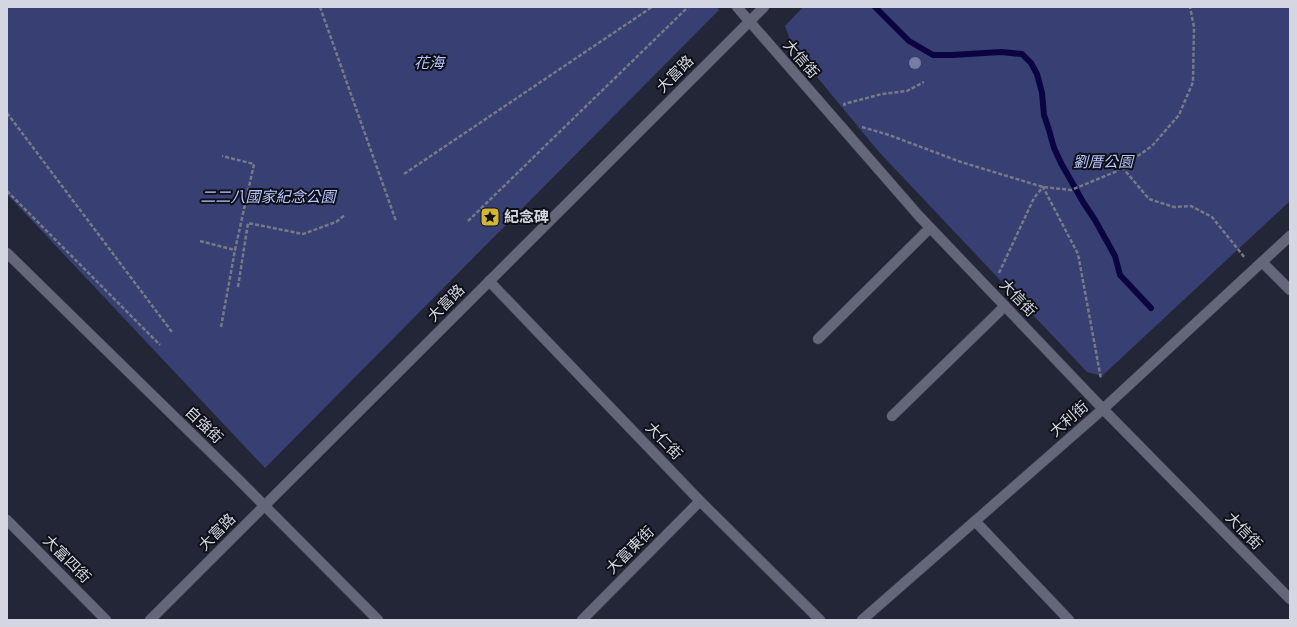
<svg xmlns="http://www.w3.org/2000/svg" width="1297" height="627" font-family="'Zilla Slab','Noto Sans TC',serif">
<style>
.green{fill:#373f73}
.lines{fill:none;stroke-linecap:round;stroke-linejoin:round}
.stream{stroke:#0c0442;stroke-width:6}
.service-casing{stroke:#414350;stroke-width:11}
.minor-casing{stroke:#414350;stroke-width:11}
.path{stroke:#777987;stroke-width:2.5;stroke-dasharray:4 2;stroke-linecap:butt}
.service{stroke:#636779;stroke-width:10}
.minor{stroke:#636779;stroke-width:10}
.tree{fill:#757da4}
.labels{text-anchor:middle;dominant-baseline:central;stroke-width:4;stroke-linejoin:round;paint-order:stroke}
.street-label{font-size:15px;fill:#d4d6e1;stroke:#0e1017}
.park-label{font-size:15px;font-style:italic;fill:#b8c4fe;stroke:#0e1017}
.poi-label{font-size:15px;font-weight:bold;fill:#d4d6e1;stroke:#0e1017;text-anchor:start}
</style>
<rect width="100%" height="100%" fill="#232636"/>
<g class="green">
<path d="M7,7H717L719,10L265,468L7,194Z"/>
<path d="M803,7H1290V201L1102,376L1087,372L879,152L793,48L785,26Z"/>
</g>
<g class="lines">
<path class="stream" d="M875,7L909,41L933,55H952L1001,52L1022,54L1031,63L1037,74L1042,93L1044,115L1049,130L1054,148L1061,163L1083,202L1095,220L1115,256L1120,275L1151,308"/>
<g class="service-casing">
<g id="service">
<path d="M818,339L930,228"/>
<path d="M892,416L1005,306"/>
</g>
</g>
<g class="minor-casing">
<g id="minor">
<path d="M737,7L919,216L1103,409L1290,599"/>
<path d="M7,253L236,477L378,620"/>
<path d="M1262,262L1290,290"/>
<path d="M489,281L700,501L820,620"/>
<path d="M7,520L106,620"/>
<path d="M975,521L1069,620"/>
<path d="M150,620L764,7"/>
<path d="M582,620L700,501"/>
<path d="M862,620L1103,409L1290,236"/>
</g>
</g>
<g class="path">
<path d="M320,7L396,221"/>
<path d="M845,106L844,104L882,94L907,91L924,82"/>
<path d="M7,113L172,332"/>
<path d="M862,127L889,135L961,162L1043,187L1071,190L1115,172L1152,146L1179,115L1193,82L1194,27L1190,7"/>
<path d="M1122,167L1149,199L1174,207L1191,206L1212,217L1245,258"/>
<path d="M404,174L652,7"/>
<path d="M7,191L160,345"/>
<path d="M468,221L688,7"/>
<path d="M200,241L235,250L254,164L222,156"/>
<path d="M999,273L1034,198L1043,187L1078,254L1101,379"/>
<path d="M238,287L248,223L303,234L336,222L345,215"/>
<path d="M221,327L235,250"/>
</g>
<use href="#service" class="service"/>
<use href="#minor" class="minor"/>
</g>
<circle class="tree" cx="915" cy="63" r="6"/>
<defs>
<g id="sight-square" transform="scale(1)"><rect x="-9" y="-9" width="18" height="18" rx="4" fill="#d4b635" stroke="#0e1017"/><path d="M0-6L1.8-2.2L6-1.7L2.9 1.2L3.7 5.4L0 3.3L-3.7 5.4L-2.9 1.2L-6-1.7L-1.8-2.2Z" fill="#111"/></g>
</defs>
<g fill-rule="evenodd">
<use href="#sight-square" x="490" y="217"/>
</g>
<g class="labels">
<g class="street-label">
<text transform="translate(801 59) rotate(49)">大信街</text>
<text transform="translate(675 74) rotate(-45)">大富路</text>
<text transform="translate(1018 298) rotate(46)">大信街</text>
<text transform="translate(446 303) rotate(-45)">大富路</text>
<text transform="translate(1069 419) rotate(-41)">大利街</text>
<text transform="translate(204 425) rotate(44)">自強街</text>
<text transform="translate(664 441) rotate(46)">大仁街</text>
<text transform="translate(1244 531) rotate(46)">大信街</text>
<text transform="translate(217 532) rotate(-45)">大富路</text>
<text transform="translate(630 550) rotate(-45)">大富東街</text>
<text transform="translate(67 559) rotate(45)">大富四街</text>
</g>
<g class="park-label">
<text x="429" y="63">花海</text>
<text x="1103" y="162">劉厝公園</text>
<text x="268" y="197">二二八國家紀念公園</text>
</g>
<g class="poi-label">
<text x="504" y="217">紀念碑</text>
</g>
</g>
<rect width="1297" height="627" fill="none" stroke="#d4d6e1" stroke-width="16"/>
</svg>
